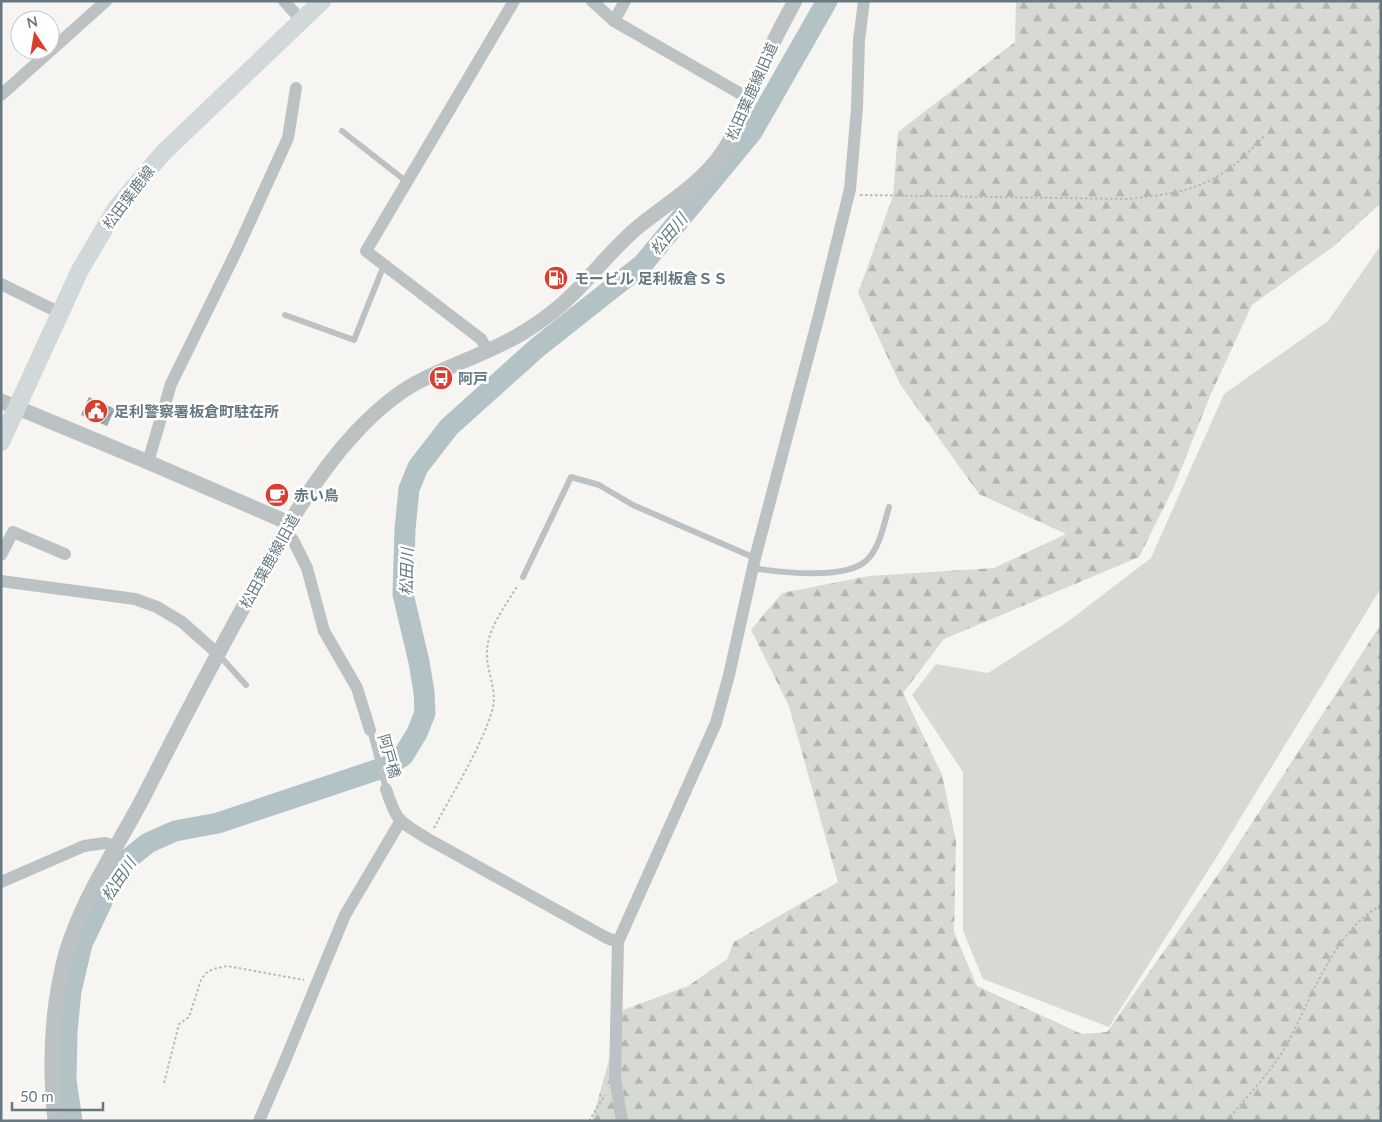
<svg xmlns="http://www.w3.org/2000/svg" width="1382" height="1122" font-family="Lato,'Noto Sans JP',sans-serif">
<style>
.grass{fill:#d6dad2}
.forest{fill:url(#forest-firs)}
.lines{fill:none;stroke-linecap:round;stroke-linejoin:round}
.river{stroke:#b3c2c4;stroke-width:21}
.building{fill:url(#building-hatch)}
.path{stroke:#b5b9bb;stroke-width:2;stroke-dasharray:2.5 2.5;stroke-linecap:butt}
.service{stroke:#bcc2c4;stroke-width:6}
.minor{stroke:#bcc2c4;stroke-width:12}
.tertiary{stroke:#bcc2c4;stroke-width:15}
.secondary{stroke:#d1d8da;stroke-width:18}
.labels{text-anchor:middle;dominant-baseline:central;stroke-width:5;stroke-linejoin:round;paint-order:stroke}
.street-label{font-size:15px;fill:#667982;stroke:#fff}
.poi-label{font-size:15px;font-weight:bold;fill:#667982;stroke:#fff;text-anchor:start}
.water-label{font-size:16px;font-style:italic;fill:#627b7f;stroke:#fff}
</style>
<defs>
<pattern id="forest-firs" width="22" height="20" patternUnits="userSpaceOnUse" patternTransform="scale(1.25)"><rect width="22" height="20" fill="#d6dad2"/><path d="M5 1l3.5 6h-7zM16 11l3.5 6h-7z" fill="#b1b6b0"/></pattern>
<pattern id="building-hatch" width="6" height="6" patternUnits="userSpaceOnUse" patternTransform="scale(1.25)"><rect width="6" height="6" fill="#a4aeb2"/><path d="M-1 1l2-2M0 6l6-6M5 7l2-2" fill="none" stroke="#899296"/></pattern>
</defs>
<rect width="100%" height="100%" fill="#f6f5f2"/>
<path class="grass" d="M1381,245V588L1216,858L1109,1027L983,979L963,931V772L912,695L936,664L988,673L1066,623L1151,558L1224,394L1328,321Z"/>
<path class="forest" d="M1016,1H1381V203L1334,246L1252,305L1210,396L1174,487L1139,557L944,639L903,693L942,775L956,841L954,932L977,986L1082,1034L1107,1032L1226,863L1381,624V1121H592L623,1010L688,986L727,959L734,942L838,882L789,706L751,630L782,593L869,576L994,568L1066,534L979,494L900,384L858,293L893,196L898,132L1015,42Z"/>
<g class="lines">
<path class="river" d="M72,1121L66,1080L67,1031L71,991L82,944L109,887L128,859L148,843L175,831L218,823L388,766L403,756L417,733L425,713L424,692L419,662L403,594L405,529L409,489L418,467L449,427L538,347L643,264L752,132L827,1"/>
</g>
<path class="building" d="M89,397L115,409L107,426L81,415Z"/>
<g class="lines">
<g class="path">
<path d="M860,195L1127,199C1193,192 1219,186 1265,135"/>
<path d="M434,828C453,792 480,750 492,711C498,691 487,674 487,654C486,630 506,605 518,585"/>
<path d="M164,1083L179,1024L189,1017L201,980L206,973L213,969L227,966L304,980"/>
<path d="M589,1121L605,1095"/>
<path d="M1227,1121C1247,1096 1270,1073 1286,1046C1311,1000 1333,932 1381,905"/>
</g>
<g class="service">
<path d="M342,131L407,182"/>
<path d="M285,315L354,340L384,265"/>
<path d="M752,568C779,572 845,581 867,560C880,547 884,524 889,507"/>
<path d="M523,577L571,477L599,485L633,505L755,558"/>
<path d="M219,655L246,685"/>
<path d="M370,730L386,789"/>
</g>
<g class="minor">
<path d="M284,1L302,21"/>
<path d="M592,1L614,21L625,1"/>
<path d="M614,21L748,98"/>
<path d="M1,95L106,1"/>
<path d="M1,284L60,313"/>
<path d="M488,351L481,339L366,251L514,1"/>
<path d="M148,462L171,384L236,252L288,138L296,88"/>
<path d="M285,531L293,540L307,568L324,631L357,688L370,730"/>
<path d="M1,555L13,532L65,554"/>
<path d="M1,581L135,599L157,607L182,622L218,654"/>
<path d="M386,789C397,823 399,821 428,839L607,938L618,942"/>
<path d="M1,882L84,846L105,843L116,846"/>
<path d="M259,1121L284,1063L345,915L400,822"/>
<path d="M622,1121L615,1078L618,942L716,723L729,675L755,558L818,319L850,189L857,108L859,40L864,1"/>
</g>
<g class="tertiary">
<path d="M1,401L148,462L289,523"/>
<path d="M55,1121C49,1064 51,1008 66,953C83,896 117,848 144,796C178,729 213,662 249,597C280,539 311,480 356,432C373,414 394,395 416,383C451,364 490,353 524,332C542,321 559,308 574,293C595,272 614,247 638,227C665,205 702,183 722,153C736,134 742,111 752,90C764,59 779,30 795,1"/>
</g>
<path class="secondary" d="M1,442L80,270L117,207L163,153L322,1"/>
</g>
<defs>
<g id="fuel-disc" transform="scale(1.25)"><circle r="9.5" fill="#d83f30" stroke="#fff"/><path d="M-5.5-6h7V0h2V4h1.3V-2.5L3-4.5l.8-.8L6-3V5H2.5V1h-1V6h-7ZM-4.2-4.7v3.2H.2V-4.7Z" fill="#fff"/></g>
<g id="bus-disc" transform="scale(1.25)"><circle r="9.5" fill="#d83f30" stroke="#fff"/><path d="M-5-6H5V4H4V6H2V4H-2V6H-4V4H-5ZM-3.5-4V0h7V-4ZM-3.5 1.2v1.5H-2V1.2ZM2 1.2v1.5H3.5V1.2Z" fill="#fff"/></g>
<g id="civic-disc" transform="scale(1.25)"><circle r="9.5" fill="#d83f30" stroke="#fff"/><path d="M-.6-6.5H3V-4.5H.6V-3L4-1V1h2V6H-6V1h2V-1L-.6-3ZM-1.2 2.5V6h2.4V2.5Z" fill="#fff"/></g>
<g id="cafe-disc" transform="scale(1.25)"><circle r="9.5" fill="#d83f30" stroke="#fff"/><path d="M-5.5-4.5H6V0H3Q3 3.5 0 3.5H-2.5Q-5.5 3.5-5.5 0ZM3-3.2v2h1.7v-2ZM-6 4.5H4V6H-6Z" fill="#fff"/></g>
</defs>
<g fill-rule="evenodd">
<use href="#fuel-disc" x="556" y="278"/>
<use href="#bus-disc" x="441" y="378"/>
<use href="#civic-disc" x="96" y="411"/>
<use href="#cafe-disc" x="277" y="495"/>
</g>
<g class="labels">
<g class="street-label">
<text transform="translate(751 91) rotate(-66)">松田葉鹿線旧道</text>
<text transform="translate(128 197) rotate(-53)">松田葉鹿線</text>
<text transform="translate(269 561) rotate(-61)">松田葉鹿線旧道</text>
<text transform="translate(390 756) rotate(74)">阿戸橋</text>
</g>
<g class="poi-label">
<text x="574" y="278">モービル 足利板倉ＳＳ</text>
<text x="458" y="378">阿戸</text>
<text x="114" y="411">足利警察署板倉町駐在所</text>
<text x="294" y="495">赤い鳥</text>
</g>
<g class="water-label">
<text transform="translate(668 234) rotate(-50)">松田川</text>
<text transform="translate(406 572) rotate(-89)">松田川</text>
<text transform="translate(118 879) rotate(-56)">松田川</text>
</g>
</g>
<rect width="1382" height="1122" fill="none" stroke="#667982" stroke-width="5"/>
<g transform="translate(35 35) rotate(348)"><circle r="24" fill="#ffffff" stroke="#c2c9cd"/>
<path d="M0-4L9 19L0 12L-9 19Z" fill="#d83f30"/>
<text y="-8" font-size="14" font-weight="bold" text-anchor="middle" fill="#667982">N</text>
</g>
<path d="M12 1102v8h91v-8" fill="none" stroke="#667982" stroke-width="2.5"/>
<text x="20" y="1102" font-size="15" fill="#667982" stroke="#ffffff" stroke-width="4" paint-order="stroke">50 m</text>
</svg>
